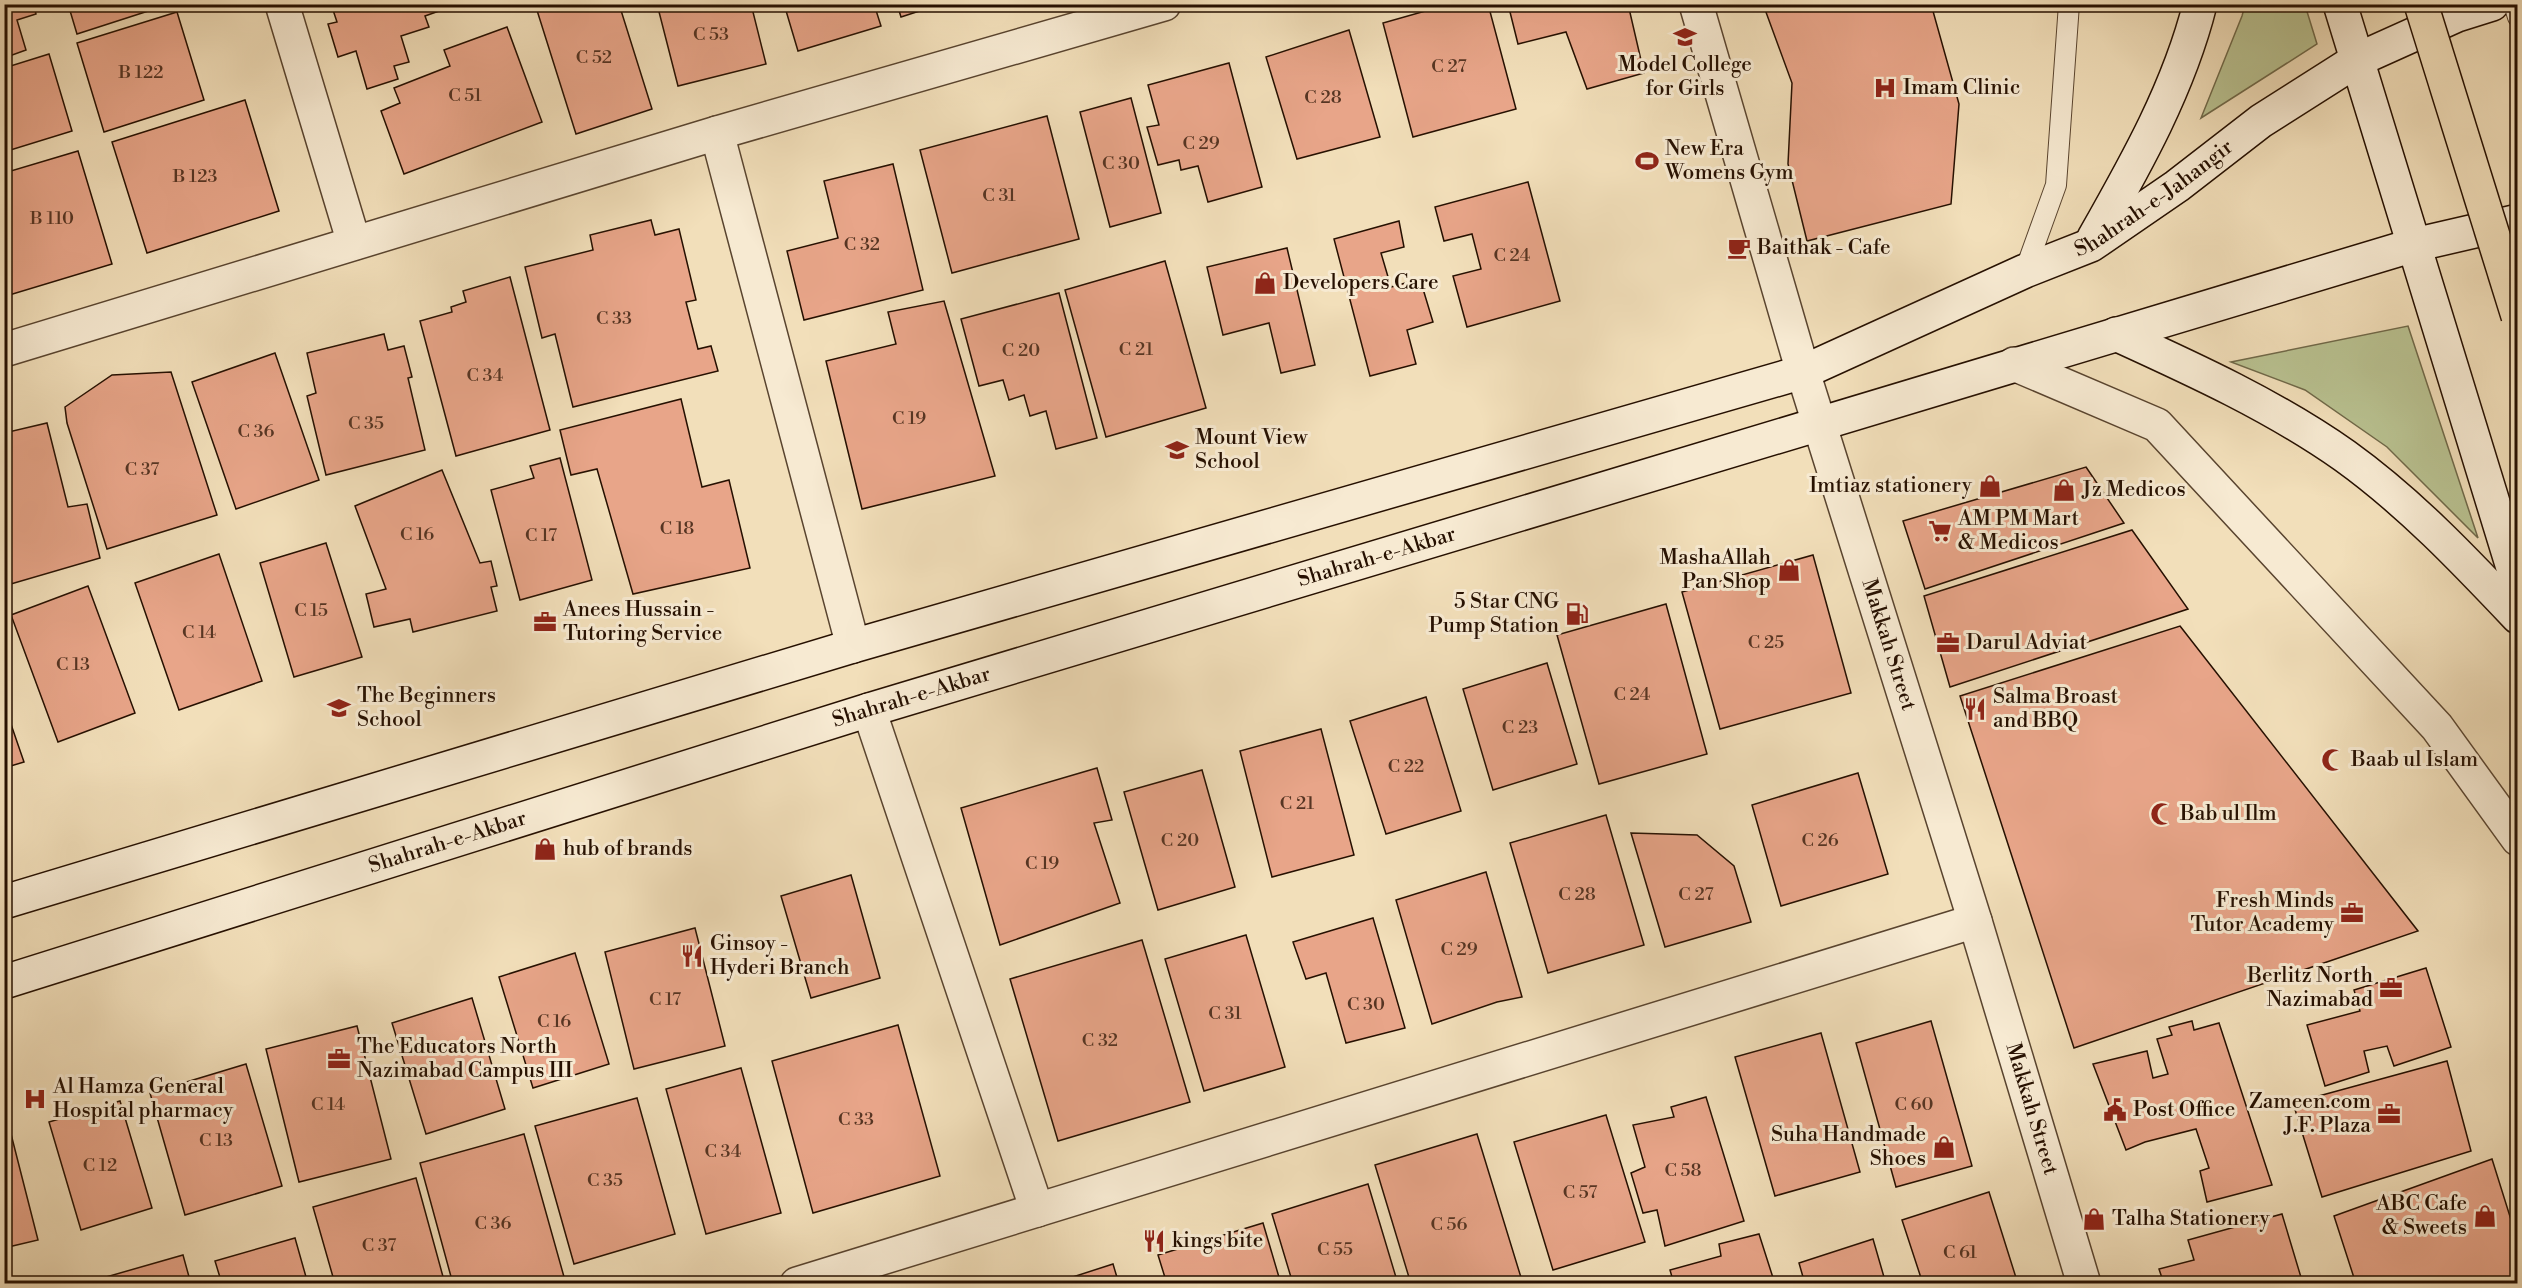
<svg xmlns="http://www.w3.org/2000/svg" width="2522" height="1288" font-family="'Libre Bodoni',serif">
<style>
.green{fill:#b9c291;stroke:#706949;stroke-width:1.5}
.building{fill:#e8a589;stroke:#261001;stroke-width:1.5}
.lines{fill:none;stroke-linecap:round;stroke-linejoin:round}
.service-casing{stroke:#59442f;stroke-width:22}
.minor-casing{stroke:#59442f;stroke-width:36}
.tertiary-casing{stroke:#59442f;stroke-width:36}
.secondary-casing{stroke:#261001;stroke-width:36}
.service{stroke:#f7ead2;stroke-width:20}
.minor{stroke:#f7ead2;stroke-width:33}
.tertiary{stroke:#f7ead2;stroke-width:33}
.secondary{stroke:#f7ead2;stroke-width:33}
.primary-bridge-casing{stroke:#261001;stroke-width:36;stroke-linecap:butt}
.primary-bridge{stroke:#f2dfba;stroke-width:33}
.labels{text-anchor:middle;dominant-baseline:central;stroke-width:6;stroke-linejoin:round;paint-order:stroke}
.number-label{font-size:18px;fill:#563523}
.poi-label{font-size:21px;fill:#261001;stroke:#f7ead2;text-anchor:start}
.street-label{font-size:21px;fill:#261001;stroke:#f7ead2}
</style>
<rect width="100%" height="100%" fill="#f2dfba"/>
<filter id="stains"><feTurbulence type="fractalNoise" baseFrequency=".00333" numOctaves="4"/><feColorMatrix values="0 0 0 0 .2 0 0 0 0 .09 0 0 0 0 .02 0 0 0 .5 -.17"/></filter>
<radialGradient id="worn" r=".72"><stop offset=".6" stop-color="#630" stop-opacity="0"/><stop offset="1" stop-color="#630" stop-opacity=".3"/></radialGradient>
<g class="green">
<path d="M2245,5H2305L2317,44L2201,118L2242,16Z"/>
<path d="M2408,326L2478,538L2387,447L2305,390L2231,362Z"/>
</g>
<g class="building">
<path d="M4,4H34L36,14L17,20L26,50L4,58Z"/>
<path d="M68,4H170L77,34Z"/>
<path d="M331,4H436L439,11L425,16L429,27L401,36L409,62L394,66L398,79L367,89L356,51L338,57L328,24L337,22Z"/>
<path d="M535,4H619L652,109L576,134Z"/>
<path d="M657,4H751L766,64L678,86Z"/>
<path d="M784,4H874L881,26L798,51Z"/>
<path d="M897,4H941L901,17Z"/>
<path d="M1450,4H1488L1516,109L1413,137L1383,23Z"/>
<path d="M1508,4H1628L1644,73L1587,89L1566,32L1518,44Z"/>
<path d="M1763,4H1931L1959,104L1951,204L1807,241L1788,164L1792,83Z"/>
<path d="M177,12L204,100L104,132L77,43Z"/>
<path d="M507,27L542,122L404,174L381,111L400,103L394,88L450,66L444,50Z"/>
<path d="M1349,30L1380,137L1297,159L1266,57Z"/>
<path d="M49,54L72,131L4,152V68Z"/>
<path d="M1229,63L1262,187L1208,202L1198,166L1181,170L1179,160L1158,165L1147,127L1159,125L1148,85Z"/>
<path d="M1131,98L1161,213L1110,227L1080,112Z"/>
<path d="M245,100L279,211L147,253L112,142Z"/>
<path d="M1047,116L1079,239L952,273L920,150Z"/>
<path d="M78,151L112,264L6,296L4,173Z"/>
<path d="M893,164L923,290L804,320L787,251L838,238L824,181Z"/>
<path d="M1528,182L1560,301L1467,327L1453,276L1481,269L1472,234L1444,241L1435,207Z"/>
<path d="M651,220L655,235L679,229L696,300L686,302L698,349L711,346L718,371L573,407L555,334L542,338L525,267L593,250L590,235Z"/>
<path d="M1399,221L1404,247L1381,253L1391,287L1420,279L1433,322L1407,330L1416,364L1370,376L1334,239Z"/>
<path d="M1287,248L1315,365L1281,373L1269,323L1223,335L1207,267Z"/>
<path d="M1165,261L1206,408L1106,437L1065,290Z"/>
<path d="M510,277L550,430L456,456L420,321L452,312L451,307L466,302L463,291Z"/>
<path d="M1059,293L1097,438L1056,449L1046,411L1030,416L1024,395L1009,400L1003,380L979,386L961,319Z"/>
<path d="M944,301L995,476L862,509L826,361L896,344L888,312Z"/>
<path d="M384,334L388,350L404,346L412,377L408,378L425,450L326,475L307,396L316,393L307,353Z"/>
<path d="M275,353L319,480L236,509L192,382Z"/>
<path d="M171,372L217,515L107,549L67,423L65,407L112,375Z"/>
<path d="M681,399L702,487L729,480L750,568L633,594L597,469L571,475L560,430Z"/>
<path d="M47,423L68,507L87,504L100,558L4,586V433Z"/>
<path d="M560,458L592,580L520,600L491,490L534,478L530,466Z"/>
<path d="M2086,467L2124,523L1925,589L1903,521Z"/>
<path d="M442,470L480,563L491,561L497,586L491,587L497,611L413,632L410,619L374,627L366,594L386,589L355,506Z"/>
<path d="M2132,530L2188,609L1950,687L1924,596Z"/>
<path d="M326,543L362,657L294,677L260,563Z"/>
<path d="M219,554L262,681L179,710L135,583Z"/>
<path d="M1813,555L1851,693L1720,729L1682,592Z"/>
<path d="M88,586L135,713L58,742L11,615Z"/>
<path d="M1666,604L1707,754L1599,784L1557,635Z"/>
<path d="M2180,626L2418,931L2074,1048L1960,696Z"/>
<path d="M1547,663L1577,764L1493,790L1463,689Z"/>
<path d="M1426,697L1461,811L1386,834L1350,721Z"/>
<path d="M4,704L24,762L4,768Z"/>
<path d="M1321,729L1354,855L1272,877L1240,751Z"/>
<path d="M1097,768L1112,820L1094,823L1120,903L1000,945L961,808Z"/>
<path d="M1202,770L1235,887L1158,910L1124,792Z"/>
<path d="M1858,773L1888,874L1781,906L1752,805Z"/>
<path d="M1606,815L1644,945L1548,973L1510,843Z"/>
<path d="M1631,833L1697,835L1734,866L1751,922L1665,947Z"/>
<path d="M1486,872L1522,997L1497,1002L1432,1024L1396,900Z"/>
<path d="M851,875L880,978L811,998L781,896Z"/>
<path d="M1373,918L1405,1028L1346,1043L1326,973L1306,979L1293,942Z"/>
<path d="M695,928L725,1046L634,1069L605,952Z"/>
<path d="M1246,935L1285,1067L1204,1091L1165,959Z"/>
<path d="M1142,940L1190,1102L1058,1141L1010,979Z"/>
<path d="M575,953L609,1064L533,1088L499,977Z"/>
<path d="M2426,968L2451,1047L2394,1066L2387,1046L2364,1051L2369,1072L2325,1086L2307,1025L2360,1011L2354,990Z"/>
<path d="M472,998L505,1109L426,1134L392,1023Z"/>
<path d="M1931,1021L1972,1166L1896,1187L1856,1043Z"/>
<path d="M2192,1021L2194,1030L2219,1023L2272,1185L2207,1202L2200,1171L2209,1168L2196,1129L2145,1142L2126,1150L2093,1064L2147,1051L2153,1078L2168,1074L2157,1039L2172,1035L2169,1027Z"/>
<path d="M898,1025L940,1176L813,1213L772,1061Z"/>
<path d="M357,1026L391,1159L299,1182L266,1049Z"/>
<path d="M1821,1033L1860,1172L1775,1196L1735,1057Z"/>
<path d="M2447,1061L2471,1151L2322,1197L2293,1103Z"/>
<path d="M246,1064L282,1186L185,1215L150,1093Z"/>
<path d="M741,1068L781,1213L706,1234L666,1089Z"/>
<path d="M1706,1097L1744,1221L1665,1246L1657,1210L1643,1213L1631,1173L1645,1167L1633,1125L1674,1117L1671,1107Z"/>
<path d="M637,1098L675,1234L574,1264L535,1126Z"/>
<path d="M120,1101L152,1208L81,1230L49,1122Z"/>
<path d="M1606,1115L1645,1242L1553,1270L1514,1142Z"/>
<path d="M11,1134L38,1240L4,1248V1136Z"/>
<path d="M524,1134L566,1284H453L420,1163Z"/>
<path d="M1477,1134L1523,1284H1411L1375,1165Z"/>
<path d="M2492,1159L2518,1242V1284H2356L2334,1216Z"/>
<path d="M416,1178L445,1284H335L313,1207Z"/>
<path d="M1368,1184L1398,1284H1293L1272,1214Z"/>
<path d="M1989,1192L2018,1284H1923L1902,1220Z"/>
<path d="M2282,1214L2303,1284H2164L2159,1269L2194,1260L2188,1240Z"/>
<path d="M1263,1223L1281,1284H1167L1158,1255Z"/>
<path d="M1759,1234L1775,1284H1674L1670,1270L1721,1256L1719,1244Z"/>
<path d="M295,1238L308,1284H222L215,1261Z"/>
<path d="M1873,1239L1886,1284H1805L1799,1263Z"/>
<path d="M183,1255L191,1284H85V1283Z"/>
<path d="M1113,1264L1119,1284H1051Z"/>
</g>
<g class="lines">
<g class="service-casing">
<g id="service">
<path d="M2514,4L2518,17"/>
<path d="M2025,271L2056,185L2069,4"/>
</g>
</g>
<g class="minor-casing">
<g id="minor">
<path d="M282,4L354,243"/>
<path d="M717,133L853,646"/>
<path d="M4,350L717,133L1164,4"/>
<path d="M2014,364L2157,425L2437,727L2518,839"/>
<path d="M869,710L1037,1210"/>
<path d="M797,1284L1975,921"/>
</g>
</g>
<g class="tertiary-casing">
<g id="tertiary">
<path id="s1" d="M1696,4L1803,372L1975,921L2084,1284"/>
</g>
</g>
<g class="secondary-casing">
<g id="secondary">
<path d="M2340,4L2518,584"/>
<path d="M2094,238C2136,164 2179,88 2200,4"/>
<path d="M2116,334C2195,370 2274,406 2345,456C2409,502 2464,560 2518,617"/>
<path id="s2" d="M4,902L853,646L1803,372L2025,271L2091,245L2177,186L2261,121L2357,60L2457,15L2492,4"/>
<path id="s3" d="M4,982L869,710L2414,245L2518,221"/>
</g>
</g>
<use href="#service" class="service"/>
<use href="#minor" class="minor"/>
<use href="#tertiary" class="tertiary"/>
<use href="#secondary" class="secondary"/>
<g class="primary-bridge-casing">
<path id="primary-bridge" d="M2421,4L2518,316"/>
</g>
<use href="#primary-bridge" class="primary-bridge"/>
</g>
<defs>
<g id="university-bare" transform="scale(1.8)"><path d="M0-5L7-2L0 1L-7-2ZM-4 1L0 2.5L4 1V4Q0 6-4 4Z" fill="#8f2418" stroke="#f7ead2" stroke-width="2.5" paint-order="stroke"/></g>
<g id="hospital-bare" transform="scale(1.8)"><path d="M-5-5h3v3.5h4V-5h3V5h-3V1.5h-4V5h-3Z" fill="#8f2418" stroke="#f7ead2" stroke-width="2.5" paint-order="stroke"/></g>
<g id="stadium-bare" transform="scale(1.8)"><path d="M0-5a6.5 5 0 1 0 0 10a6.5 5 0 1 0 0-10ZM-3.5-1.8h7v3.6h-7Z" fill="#8f2418" stroke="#f7ead2" stroke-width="2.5" paint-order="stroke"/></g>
<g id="cafe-bare" transform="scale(1.8)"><path d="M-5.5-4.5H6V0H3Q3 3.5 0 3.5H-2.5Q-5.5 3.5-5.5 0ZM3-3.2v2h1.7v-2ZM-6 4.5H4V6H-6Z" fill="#8f2418" stroke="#f7ead2" stroke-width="2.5" paint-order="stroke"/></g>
<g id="shop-bare" transform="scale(1.8)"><path d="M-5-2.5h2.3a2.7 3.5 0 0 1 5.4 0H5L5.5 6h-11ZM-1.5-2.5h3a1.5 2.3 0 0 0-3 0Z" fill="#8f2418" stroke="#f7ead2" stroke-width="2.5" paint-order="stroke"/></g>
<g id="school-bare" transform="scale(1.8)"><path d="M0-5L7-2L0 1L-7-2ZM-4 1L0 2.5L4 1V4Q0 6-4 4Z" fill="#8f2418" stroke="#f7ead2" stroke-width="2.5" paint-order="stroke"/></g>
<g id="supermarket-bare" transform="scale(1.8)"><path d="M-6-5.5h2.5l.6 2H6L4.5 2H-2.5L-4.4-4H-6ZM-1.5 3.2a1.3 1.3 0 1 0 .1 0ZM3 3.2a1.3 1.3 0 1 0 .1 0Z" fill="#8f2418" stroke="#f7ead2" stroke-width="2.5" paint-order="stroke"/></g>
<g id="fuel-bare" transform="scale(1.8)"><path d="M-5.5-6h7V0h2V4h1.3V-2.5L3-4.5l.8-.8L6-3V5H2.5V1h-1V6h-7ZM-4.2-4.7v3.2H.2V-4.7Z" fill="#8f2418" stroke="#f7ead2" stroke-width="2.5" paint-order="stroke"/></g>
<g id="office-bare" transform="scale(1.8)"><path d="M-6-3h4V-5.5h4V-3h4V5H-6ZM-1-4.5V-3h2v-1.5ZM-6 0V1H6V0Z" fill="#8f2418" stroke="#f7ead2" stroke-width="2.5" paint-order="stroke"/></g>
<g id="restaurant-bare" transform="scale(1.8)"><path d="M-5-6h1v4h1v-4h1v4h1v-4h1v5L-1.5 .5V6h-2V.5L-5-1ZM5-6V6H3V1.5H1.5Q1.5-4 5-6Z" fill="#8f2418" stroke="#f7ead2" stroke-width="2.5" paint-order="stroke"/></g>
<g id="mosque-bare" transform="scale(1.8)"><path d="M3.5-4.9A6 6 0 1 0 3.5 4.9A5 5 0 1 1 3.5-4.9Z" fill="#8f2418" stroke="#f7ead2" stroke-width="2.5" paint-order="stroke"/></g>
<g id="civic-bare" transform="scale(1.8)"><path d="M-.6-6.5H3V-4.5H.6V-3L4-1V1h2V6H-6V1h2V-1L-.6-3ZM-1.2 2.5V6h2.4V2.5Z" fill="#8f2418" stroke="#f7ead2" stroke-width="2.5" paint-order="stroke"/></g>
</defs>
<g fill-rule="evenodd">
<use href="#university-bare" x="1685" y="37"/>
<use href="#hospital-bare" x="1885" y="88"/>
<use href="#stadium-bare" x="1647" y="161"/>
<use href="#cafe-bare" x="1739" y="248"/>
<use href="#shop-bare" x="1265" y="283"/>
<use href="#school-bare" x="1177" y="450"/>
<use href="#shop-bare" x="1990" y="486"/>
<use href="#shop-bare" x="2064" y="490"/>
<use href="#supermarket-bare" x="1940" y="531"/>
<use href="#shop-bare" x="1789" y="570"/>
<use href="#fuel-bare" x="1577" y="614"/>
<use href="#office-bare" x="545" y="622"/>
<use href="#office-bare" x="1948" y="643"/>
<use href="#school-bare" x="339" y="708"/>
<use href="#restaurant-bare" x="1975" y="709"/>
<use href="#mosque-bare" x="2333" y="760"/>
<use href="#mosque-bare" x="2162" y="814"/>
<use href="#shop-bare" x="545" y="849"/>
<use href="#office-bare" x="2352" y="913"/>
<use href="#restaurant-bare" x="692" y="956"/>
<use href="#office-bare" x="2391" y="988"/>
<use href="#office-bare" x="339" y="1059"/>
<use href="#hospital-bare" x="35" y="1099"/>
<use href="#civic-bare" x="2115" y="1110"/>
<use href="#office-bare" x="2389" y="1114"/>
<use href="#shop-bare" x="1944" y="1147"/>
<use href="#shop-bare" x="2485" y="1216"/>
<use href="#shop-bare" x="2094" y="1219"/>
<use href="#restaurant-bare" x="1154" y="1241"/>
</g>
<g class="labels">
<g class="number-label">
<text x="711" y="34">C 53</text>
<text x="594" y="57">C 52</text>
<text x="1449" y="66">C 27</text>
<text x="141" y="72">B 122</text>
<text x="465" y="95">C 51</text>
<text x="1323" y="97">C 28</text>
<text x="1201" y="143">C 29</text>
<text x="1121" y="163">C 30</text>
<text x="195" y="176">B 123</text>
<text x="999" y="195">C 31</text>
<text x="52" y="218">B 110</text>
<text x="862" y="244">C 32</text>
<text x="1512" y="255">C 24</text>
<text x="614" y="318">C 33</text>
<text x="1136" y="349">C 21</text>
<text x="1021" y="350">C 20</text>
<text x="485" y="375">C 34</text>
<text x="909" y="418">C 19</text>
<text x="366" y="423">C 35</text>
<text x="256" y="431">C 36</text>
<text x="142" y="469">C 37</text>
<text x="677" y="528">C 18</text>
<text x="417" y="534">C 16</text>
<text x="541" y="535">C 17</text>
<text x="311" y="610">C 15</text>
<text x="199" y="632">C 14</text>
<text x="1766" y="642">C 25</text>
<text x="73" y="664">C 13</text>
<text x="1632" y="694">C 24</text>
<text x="1520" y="727">C 23</text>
<text x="1406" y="766">C 22</text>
<text x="1297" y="803">C 21</text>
<text x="1180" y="840">C 20</text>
<text x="1820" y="840">C 26</text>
<text x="1042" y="863">C 19</text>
<text x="1577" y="894">C 28</text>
<text x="1696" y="894">C 27</text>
<text x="1459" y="949">C 29</text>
<text x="665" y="999">C 17</text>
<text x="1366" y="1004">C 30</text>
<text x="1225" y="1013">C 31</text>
<text x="554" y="1021">C 16</text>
<text x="1100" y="1040">C 32</text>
<text x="328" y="1104">C 14</text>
<text x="1914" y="1104">C 60</text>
<text x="856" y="1119">C 33</text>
<text x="216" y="1140">C 13</text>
<text x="723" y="1151">C 34</text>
<text x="100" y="1165">C 12</text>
<text x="1683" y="1170">C 58</text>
<text x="605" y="1180">C 35</text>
<text x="1580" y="1192">C 57</text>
<text x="493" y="1223">C 36</text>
<text x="1449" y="1224">C 56</text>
<text x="379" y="1245">C 37</text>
<text x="1335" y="1249">C 55</text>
<text x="1960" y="1252">C 61</text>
</g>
<g class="poi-label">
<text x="1685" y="65" text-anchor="middle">Model College<tspan x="1685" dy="24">for Girls</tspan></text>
<text x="1903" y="88">Imam Clinic</text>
<text x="1665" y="149">New Era<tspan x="1665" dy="24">Womens Gym</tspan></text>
<text x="1757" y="248">Baithak - Cafe</text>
<text x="1283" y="283">Developers Care</text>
<text x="1195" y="438">Mount View<tspan x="1195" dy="24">School</tspan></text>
<text x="1972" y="486" text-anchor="end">Imtiaz stationery</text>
<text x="2082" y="490">Jz Medicos</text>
<text x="1958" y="519">AM PM Mart<tspan x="1958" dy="24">&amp; Medicos</tspan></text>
<text x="1771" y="558" text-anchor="end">MashaAllah<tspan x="1771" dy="24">Pan Shop</tspan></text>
<text x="1559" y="602" text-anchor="end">5 Star CNG<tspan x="1559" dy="24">Pump Station</tspan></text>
<text x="563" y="610">Anees Hussain -<tspan x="563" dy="24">Tutoring Service</tspan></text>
<text x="1966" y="643">Darul Adviat</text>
<text x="357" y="696">The Beginners<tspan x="357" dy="24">School</tspan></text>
<text x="1993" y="697">Salma Broast<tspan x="1993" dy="24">and BBQ</tspan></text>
<text x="2351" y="760">Baab ul Islam</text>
<text x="2180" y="814">Bab ul Ilm</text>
<text x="563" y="849">hub of brands</text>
<text x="2334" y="901" text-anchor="end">Fresh Minds<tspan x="2334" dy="24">Tutor Academy</tspan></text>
<text x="710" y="944">Ginsoy -<tspan x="710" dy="24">Hyderi Branch</tspan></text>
<text x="2373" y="976" text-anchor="end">Berlitz North<tspan x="2373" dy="24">Nazimabad</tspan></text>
<text x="357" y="1047">The Educators North<tspan x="357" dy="24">Nazimabad Campus III</tspan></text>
<text x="53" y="1087">Al Hamza General<tspan x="53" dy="24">Hospital pharmacy</tspan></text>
<text x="2371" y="1102" text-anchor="end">Zameen.com<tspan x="2371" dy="24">J.F. Plaza</tspan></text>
<text x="2133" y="1110">Post Office</text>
<text x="1926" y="1135" text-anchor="end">Suha Handmade<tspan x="1926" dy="24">Shoes</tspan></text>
<text x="2467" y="1204" text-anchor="end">ABC Cafe<tspan x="2467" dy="24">&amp; Sweets</tspan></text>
<text x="2112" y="1219">Talha Stationery</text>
<text x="1172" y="1241">kings bite</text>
</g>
<g class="street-label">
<text stroke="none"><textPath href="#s2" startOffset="2268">Shahrah-e-Jahangir</textPath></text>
<text stroke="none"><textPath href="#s3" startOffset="1437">Shahrah-e-Akbar</textPath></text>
<text stroke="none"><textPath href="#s1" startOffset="669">Makkah Street</textPath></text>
<text stroke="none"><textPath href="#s3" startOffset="951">Shahrah-e-Akbar</textPath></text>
<text stroke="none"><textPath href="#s3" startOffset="465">Shahrah-e-Akbar</textPath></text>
<text stroke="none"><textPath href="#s1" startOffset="1155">Makkah Street</textPath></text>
</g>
</g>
<rect width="2522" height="1288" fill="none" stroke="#f2dfba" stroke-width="24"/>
<rect x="6" y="6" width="2510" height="1276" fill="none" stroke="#261001" stroke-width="3"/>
<rect x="12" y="12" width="2498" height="1264" fill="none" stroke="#261001" stroke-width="1.5"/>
<rect width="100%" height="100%" filter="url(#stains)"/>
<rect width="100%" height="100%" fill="url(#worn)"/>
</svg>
